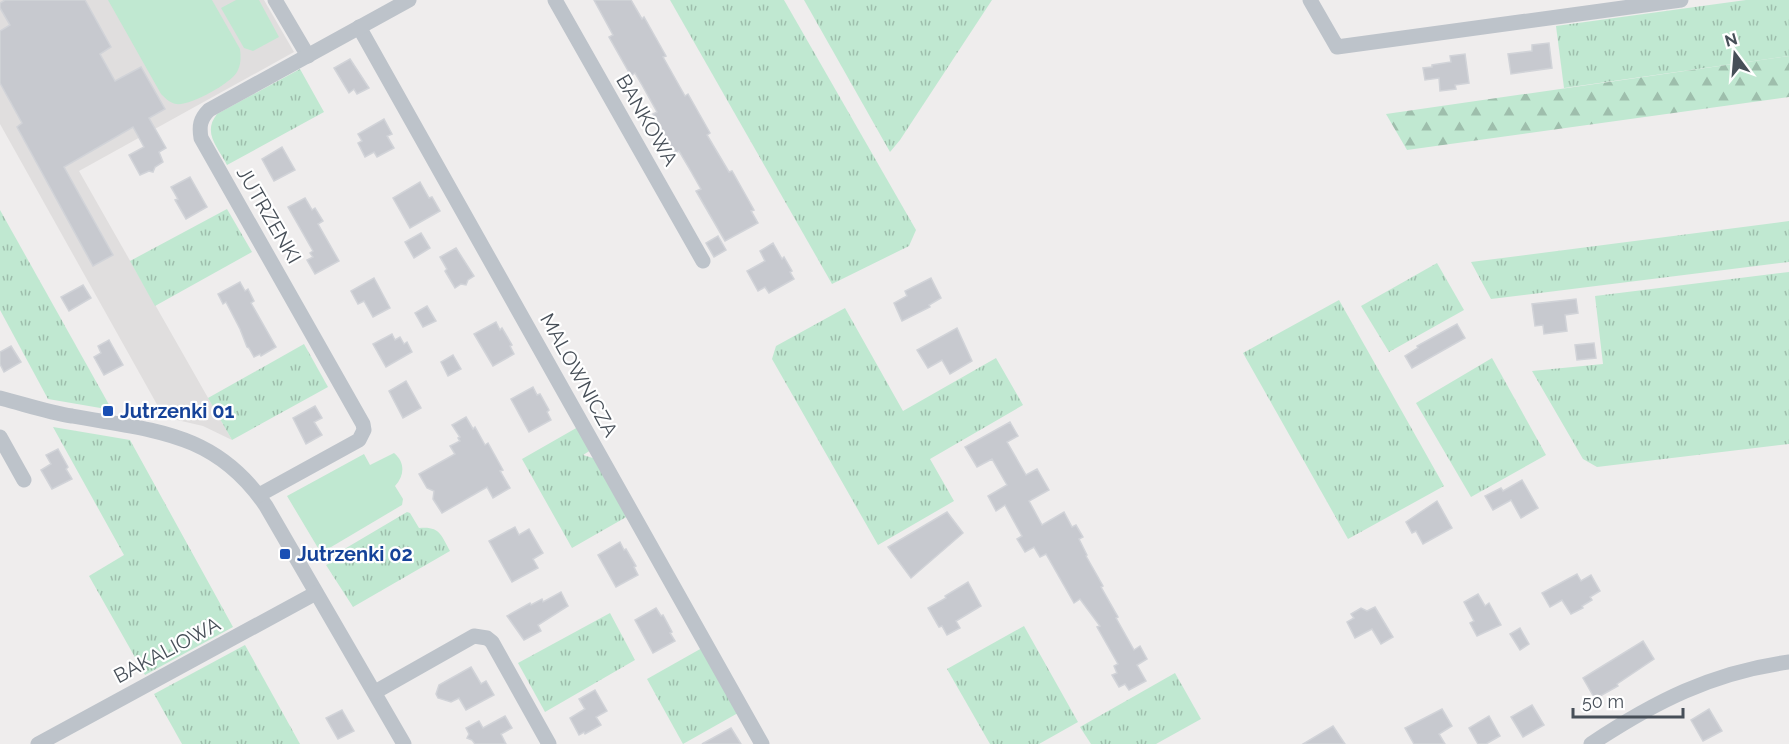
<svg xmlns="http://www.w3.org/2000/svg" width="1789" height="744" font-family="Raleway,sans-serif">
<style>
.education{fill:#e0dede}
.grass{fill:url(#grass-tufts)}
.forest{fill:url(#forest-firs)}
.park{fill:#c0e8d1}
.building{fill:#c7c9cf;stroke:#d1d3d8;stroke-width:1.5}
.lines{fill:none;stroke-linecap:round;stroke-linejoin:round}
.minor{stroke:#bdc3ca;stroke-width:15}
.transit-dot{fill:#1a4fb4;stroke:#fff;stroke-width:2}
.labels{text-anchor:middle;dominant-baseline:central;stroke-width:4.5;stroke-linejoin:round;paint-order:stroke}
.street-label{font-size:20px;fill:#474f58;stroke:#fff}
.transit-label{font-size:20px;font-weight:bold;fill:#164399;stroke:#fff;text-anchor:start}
</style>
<defs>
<pattern id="grass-tufts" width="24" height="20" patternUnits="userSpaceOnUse" patternTransform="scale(1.5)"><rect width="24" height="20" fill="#c0e8d1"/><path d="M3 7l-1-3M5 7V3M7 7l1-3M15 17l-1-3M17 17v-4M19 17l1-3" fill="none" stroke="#9ebeac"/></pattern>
<pattern id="forest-firs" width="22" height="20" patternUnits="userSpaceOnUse" patternTransform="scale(1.5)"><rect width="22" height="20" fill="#c0e8d1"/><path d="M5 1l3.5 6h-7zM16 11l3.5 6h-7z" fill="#9ebeac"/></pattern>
</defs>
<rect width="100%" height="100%" fill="#efeded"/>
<path class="education" d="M0,0H264L294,52L79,171L232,440L203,426L164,417L0,124Z"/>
<g class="grass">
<path d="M670,0H784L916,230L909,246L832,284Z"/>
<path d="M804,0H992L900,140L890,152Z"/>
<path d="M1746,0H1789V56L1564,88L1556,26Z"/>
<path d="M300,69L324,112L227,165C218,147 202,133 217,114Z"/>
<path d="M227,209L252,252L155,306L130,261Z"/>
<path d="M0,210L112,410L48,399L0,310Z"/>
<path d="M1789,221V262L1491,299L1471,262Z"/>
<path d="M1437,263L1464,310L1389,352L1361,306Z"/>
<path d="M1789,272V444L1597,467L1583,459L1532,371L1603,364L1595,296Z"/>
<path d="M1339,300L1444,486L1348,539L1243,353Z"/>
<path d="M845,308L903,411L996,358L1023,405L930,459L954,501L878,545L772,359L776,346Z"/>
<path d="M304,344L328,387L232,440L208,398Z"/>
<path d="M1492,358L1546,455L1471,497L1416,403Z"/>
<path d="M53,427L130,440L233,627L145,675L89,576L124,555Z"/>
<path d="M578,427L591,450L583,455L596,459L628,516L572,548L522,459Z"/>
<path d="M407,512L410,513L419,528C440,526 441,535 450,551L353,607L326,565L335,560L336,554Z"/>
<path d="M610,613L635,660L545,712L518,663Z"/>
<path d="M1024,626L1078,722L1039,744H990L947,669Z"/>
<path d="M245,645L300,744H182L154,694Z"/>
<path d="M702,648L738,713L683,744L647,679Z"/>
<path d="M1175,673L1201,719L1156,744H1091L1080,727Z"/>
</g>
<path class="forest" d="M1789,56V97L1407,150L1386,114Z"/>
<g class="park">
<path d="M108,0H212L240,49C241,57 241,65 237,72C230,84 190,106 176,104C170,103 165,98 161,94Z"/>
<path d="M236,0H259L279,37L253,51L244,48L221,8Z"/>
<path d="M394,453C405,462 405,475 395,486L403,499L402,505L321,553L287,496L364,454L370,465Z"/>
</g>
<g class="building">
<path d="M5,0H85L111,47L100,54L115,81L141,67L165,109L149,118L166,148L159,152L163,162L155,167L153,172L149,171L140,175L129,155L144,147L133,127L64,167L113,255L93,266L17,127L22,123L0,83V31L10,25L0,8V3Z"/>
<path d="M594,0H631L642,19L644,17L666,56L663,57L685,96L688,94L710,133L707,135L729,172L732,171L754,210L751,211L758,223L725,241L696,191L701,189L689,168L679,151L675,153L653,114L657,112L642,85L635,73L631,76L609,37L613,35Z"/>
<path d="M1549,43L1552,68L1511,74L1508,54L1532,51V45Z"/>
<path d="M1465,54L1469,83L1455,85L1456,89L1440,91L1439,78L1425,80L1423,68L1432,67V65L1451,62L1450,56Z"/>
<path d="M350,59L369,88L357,94L354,89L349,93L334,68Z"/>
<path d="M384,119L392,134L387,136L394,148L377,157L374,152L365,157L358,143L362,141L358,134Z"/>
<path d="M282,147L295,170L274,181L262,159Z"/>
<path d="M190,177L207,207L186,219L175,200L178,199L171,187Z"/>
<path d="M420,182L429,198L432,197L440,211L410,228L393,198Z"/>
<path d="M305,198L312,210L315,208L323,221L318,224L339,261L315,274L307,260L313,257L310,253L313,251L288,207Z"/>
<path d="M421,233L430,248L414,258L405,242Z"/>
<path d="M718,236L726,250L714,257L706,243Z"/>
<path d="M773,243L782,259L784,257L792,271L790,272L794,279L769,293L765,287L758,291L747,271L765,261L760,251Z"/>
<path d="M456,248L474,276L468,280L466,285L461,284L455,288L445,271L447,269L440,257Z"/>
<path d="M374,278L390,308L373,317L364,301L358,304L351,291Z"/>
<path d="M931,278L941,298L929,305L930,307L902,321L894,303L907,296L905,291Z"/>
<path d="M240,282L245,291L248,289L254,301L251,303L276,347L261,356L260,354L254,357L249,348L247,347L240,329L226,302L223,304L218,294Z"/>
<path d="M83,285L91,298L69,311L61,297Z"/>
<path d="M1576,299L1578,313L1565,315L1567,331L1544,334L1543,325L1535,326L1532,304Z"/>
<path d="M427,306L436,321L423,327L415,313Z"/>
<path d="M496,322L500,330L502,328L512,345L510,346L514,354L493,366L474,334Z"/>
<path d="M1457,324L1465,338L1412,368L1405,356L1418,348L1417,346Z"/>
<path d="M957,328L972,361L950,374L942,360L928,368L917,350Z"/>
<path d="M392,334L395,340L400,337L404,344L407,342L412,352L386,367L373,344Z"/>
<path d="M109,340L123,365L104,375L94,357L101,353L98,346Z"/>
<path d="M1594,343L1596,358L1577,360L1575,345Z"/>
<path d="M11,346L21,362L4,372L0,364V352Z"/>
<path d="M453,355L461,369L448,376L441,362Z"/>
<path d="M406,381L421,408L403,418L389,391Z"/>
<path d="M533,387L537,395L540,394L549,410L547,412L551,420L529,432L511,399Z"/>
<path d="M315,406L322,418L314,422L322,435L306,444L293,418Z"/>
<path d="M466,417L473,429L475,427L485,445L488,443L503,470L500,471L510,488L493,498L487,487L442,513L433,499L434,491L427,488L419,474L455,454L450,446L460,441L458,438L460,437L452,425Z"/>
<path d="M1010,422L1018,436L1007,442L1026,475L1037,469L1049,490L1029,501L1042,525L1064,512L1072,527L1076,525L1083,537L1079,539L1087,555L1086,556L1103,586L1101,587L1118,617L1116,618L1134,650L1140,646L1147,659L1137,665L1146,681L1129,690L1125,684L1119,687L1112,675L1117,673L1114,666L1118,664L1097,627L1100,626L1080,599L1074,603L1046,554L1040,557L1034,547L1025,552L1017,539L1022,536L1005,505L996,511L988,496L1007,485L992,459L977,467L965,447Z"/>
<path d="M58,449L68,467L66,469L72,479L52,489L41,470L51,464L46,455Z"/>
<path d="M1522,480L1538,508L1521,518L1511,500L1493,510L1485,496L1501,488L1503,491Z"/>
<path d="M1437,501L1452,528L1423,544L1416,531L1412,533L1406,522Z"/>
<path d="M947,512L963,533L911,578L888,547Z"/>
<path d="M515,527L519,535L529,529L543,553L533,559L538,568L512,582L489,541Z"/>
<path d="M620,542L624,550L626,549L636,566L634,567L638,575L616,587L598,555Z"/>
<path d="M1577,574L1581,581L1591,575L1600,591L1590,597L1592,600L1582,606L1583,608L1571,614L1562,600L1550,607L1542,593Z"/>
<path d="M968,582L981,606L956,621L960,628L947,635L942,626L939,627L928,608L946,598L945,596Z"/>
<path d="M561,592L568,606L538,625L541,631L524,640L507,616L530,603L531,605L542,599L543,602Z"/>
<path d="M1478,594L1485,606L1489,603L1501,625L1477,636L1470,623L1474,621L1464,602Z"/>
<path d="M1375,607L1393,637L1381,644L1372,629L1355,638L1347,622L1354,618L1351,614L1361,608L1367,611Z"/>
<path d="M656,608L661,616L663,615L672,632L670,633L675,641L653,653L635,620Z"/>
<path d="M1520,628L1529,644L1520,650L1510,634Z"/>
<path d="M1643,641L1654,659L1617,684L1618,686L1595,699L1583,678Z"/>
<path d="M471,667L481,684L486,681L494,695L466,710L459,698L451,702L438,698L436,694L439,685Z"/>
<path d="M595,690L607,711L596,717L601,725L585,734L584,732L579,735L570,718L585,709L579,699Z"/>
<path d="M1532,705L1544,725L1523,737L1511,717Z"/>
<path d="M1442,709L1452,726L1439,734L1445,744H1414L1405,728Z"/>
<path d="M1709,709L1722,731L1703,741L1691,720Z"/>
<path d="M342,710L354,731L338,739L326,718Z"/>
<path d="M505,716L512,728L501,734L506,744H475L472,740L467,738L469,734L466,728L479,721L483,728Z"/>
<path d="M1489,716L1500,736L1486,744H1478L1469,728Z"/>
<path d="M1333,726L1345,744H1303Z"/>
<path d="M731,728L741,744H702Z"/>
</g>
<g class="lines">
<g class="minor">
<path d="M275,0L308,56"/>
<path d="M555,0L703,261"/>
<path d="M1310,0L1337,47L1681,0"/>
<path d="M359,27L762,744"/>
<path d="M0,398C24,404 47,412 72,416C153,431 215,431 266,506L404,744"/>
<path d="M0,437L24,480"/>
<path d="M259,495L359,440L364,430L363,424L201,138C199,126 200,119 209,110L409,0"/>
<path d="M375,692L474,636L487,638L492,642L549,744"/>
<path d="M38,744L316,593"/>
<path d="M1591,744C1654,702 1713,672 1789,662"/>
</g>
</g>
<g class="transit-dot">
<rect x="102" y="405" width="12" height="12" rx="3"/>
<rect x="279" y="548" width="12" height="12" rx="3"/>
</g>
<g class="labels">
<g class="street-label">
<text transform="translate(647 120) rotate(60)">BANKOWA</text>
<text transform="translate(269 215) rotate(60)">JUTRZENKI</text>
<text transform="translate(579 375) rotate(61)">MALOWNICZA</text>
<text transform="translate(167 650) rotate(-28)">BAKALIOWA</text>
</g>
<g class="transit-label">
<text x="120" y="411">Jutrzenki 01</text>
<text x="297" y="554">Jutrzenki 02</text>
</g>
</g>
<g transform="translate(1735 54) rotate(344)" stroke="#ffffff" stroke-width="4.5" paint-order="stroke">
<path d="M0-4.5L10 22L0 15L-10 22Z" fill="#474f58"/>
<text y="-9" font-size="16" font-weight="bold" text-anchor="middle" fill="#474f58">N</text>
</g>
<path d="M1573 708v9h110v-9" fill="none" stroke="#474f58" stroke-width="3"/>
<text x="1582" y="708" font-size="18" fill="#474f58" stroke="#ffffff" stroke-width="4.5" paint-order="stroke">50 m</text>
</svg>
